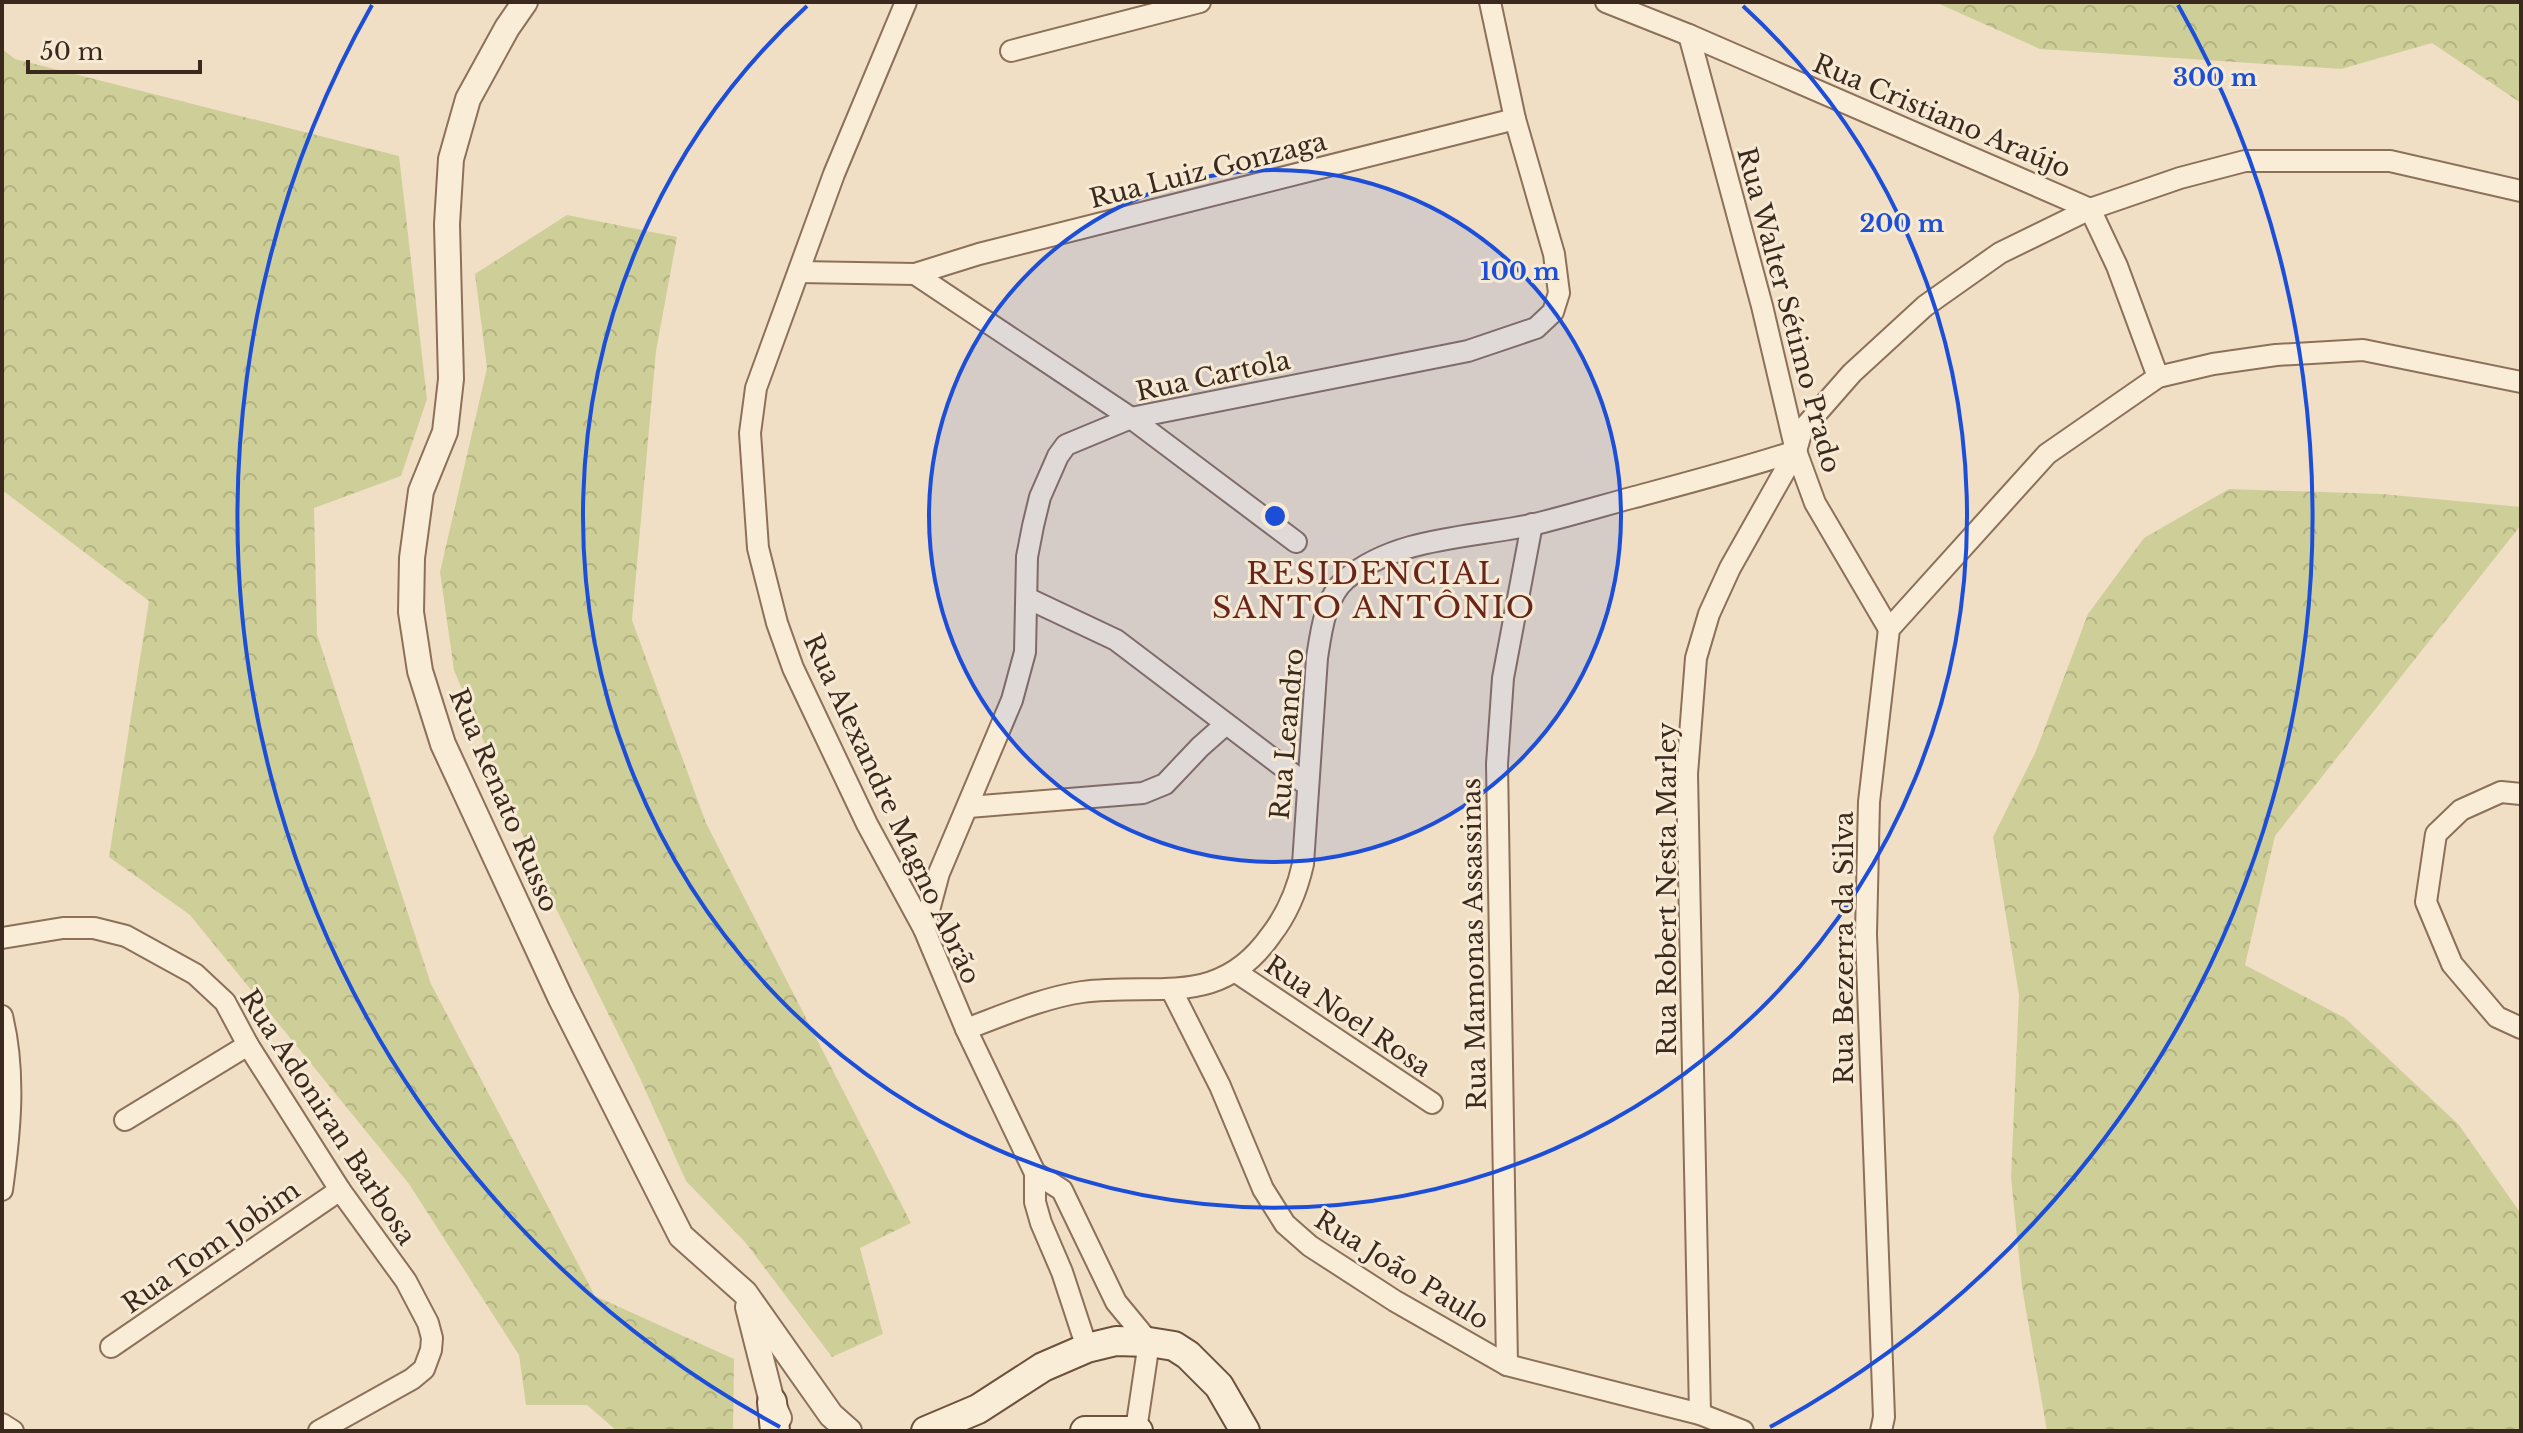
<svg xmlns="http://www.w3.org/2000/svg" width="2523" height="1433" font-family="'Libre Baskerville',serif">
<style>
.forest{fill:url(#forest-crowns)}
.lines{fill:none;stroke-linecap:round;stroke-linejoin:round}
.minor-casing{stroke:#8c705a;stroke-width:24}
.tertiary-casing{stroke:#8c705a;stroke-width:28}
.secondary-casing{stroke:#6e513d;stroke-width:32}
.minor{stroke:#faedd8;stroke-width:20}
.tertiary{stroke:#faedd8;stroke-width:24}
.secondary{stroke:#faedd8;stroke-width:28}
.ring{fill:none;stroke:#1d4ed8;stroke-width:4}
.labels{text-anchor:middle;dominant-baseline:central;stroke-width:6;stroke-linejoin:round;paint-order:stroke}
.street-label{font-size:26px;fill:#3b291e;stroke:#f7ead4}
.quarter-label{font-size:30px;letter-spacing:2px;fill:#69251c;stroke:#f7ead4}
.centre{fill:#1d4ed8;stroke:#f7ead4;stroke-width:4}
.ring-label{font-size:24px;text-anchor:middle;font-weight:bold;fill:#1d4ed8;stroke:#f7ead4;stroke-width:6;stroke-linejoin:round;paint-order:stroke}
</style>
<defs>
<pattern id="forest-crowns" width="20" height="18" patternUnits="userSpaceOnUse" patternTransform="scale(2)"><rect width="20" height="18" fill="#cecf98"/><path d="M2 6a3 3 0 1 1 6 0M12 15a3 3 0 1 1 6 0" fill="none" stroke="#b2b283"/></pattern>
</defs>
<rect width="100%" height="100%" fill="#f0dfc5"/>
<g class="forest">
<path d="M1935,2H2521V103L2432,43L2341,69L2040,49Z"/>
<path d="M2,49L15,59L399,156L427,399L401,476L314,508L317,634L431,984L595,1296L734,1359L733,1431H617L587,1405H526L519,1355L409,1184L190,915L109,857L149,601L2,490Z"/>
<path d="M567,215L677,237L656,351L632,620L706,823L911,1223L860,1248L883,1334L832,1357L745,1242L686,1181L639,1076L538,872L454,670L440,572L487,368L475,274Z"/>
<path d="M2229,489L2382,494L2521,507V525L2275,836L2245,965L2345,1018L2459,1125L2521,1214V1431H2047L2022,1287L2011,1177L2019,995L1993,837L2036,751L2088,614L2144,538Z"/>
</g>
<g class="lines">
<g class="minor-casing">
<g id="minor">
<path d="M906,2L834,174L756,388L750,433L758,548L777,623L793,668L867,824L924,929L966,1029L1035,1173V1202L1041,1223L1062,1272L1087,1348"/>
<path d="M1606,2L1689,35L2090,209L2117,266L2158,377"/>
<path d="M1689,35L1762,306L1796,451L1815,503L1889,629"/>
<path d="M1011,51L1200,2"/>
<path d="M799,272L915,274L1131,418L1296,542"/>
<path d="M915,274L979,254L1515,119"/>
<path d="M1027,598L1116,640L1307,785"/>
<path d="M2521,794L2501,792L2461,810L2436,834L2426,902L2452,964L2497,1017L2521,1028"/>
<path d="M969,807L1143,793L1165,784L1200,747L1226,724"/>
<path d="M924,929L939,873L1012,700L1025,652L1027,557L1033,526L1040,497L1058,456L1066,445L1131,418L1468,351L1536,328L1553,312L1559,293L1554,254L1515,119L1490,2"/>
<path d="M2,938L63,928H94L126,936L195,974L225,1002L248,1045L340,1190L406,1281L428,1323L432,1338L431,1350L424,1369L412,1379L319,1431"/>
<path d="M1236,972L1432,1103"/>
<path d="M1171,989L1220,1086L1263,1189L1285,1224L1310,1246L1395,1301L1507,1365L1700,1414L1743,1431"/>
<path d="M2,1016C16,1073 10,1132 2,1190"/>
<path d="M966,1029C1004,1015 1042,998 1082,992C1158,982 1219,1009 1271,935C1288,913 1297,891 1303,864L1317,658C1321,632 1325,597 1346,579C1397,537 1469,538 1531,525C1565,517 1598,507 1631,498C1687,483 1741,469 1796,451"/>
<path d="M125,1120L248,1045"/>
<path d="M1035,1173L1062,1190L1116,1302L1149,1342L1136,1430"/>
<path d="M111,1347L340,1190"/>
<path d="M1507,1365L1497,764L1503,678L1532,524"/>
<path d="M1700,1414L1687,774L1696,658L1709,614L1730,568L1796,451L1802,430L1852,373L1925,306L2000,253L2090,209L2180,178L2245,161H2390L2521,191"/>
<path d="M2,1424L13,1431"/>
<path d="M1881,1431L1884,1417L1866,934L1869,802L1889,629L2047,454L2158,377L2213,364L2276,355L2363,350L2521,382"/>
</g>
</g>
<g class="tertiary-casing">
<g id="tertiary">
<path d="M525,2L507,28L468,99L451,159L447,224L451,379L445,432L421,491L412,558L411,612L420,671L443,744L561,999L681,1236L745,1293L831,1415L849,1431"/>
<path d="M748,1307L772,1402L779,1418"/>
</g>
</g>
<g class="secondary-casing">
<g id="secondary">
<path d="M772,1402L775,1431"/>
<path d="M926,1431L978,1409L1043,1367L1087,1348L1116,1341L1149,1342L1174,1346L1188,1355L1219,1386L1245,1431"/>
<path d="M1085,1431H1138"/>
</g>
</g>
<use href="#minor" class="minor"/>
<use href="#tertiary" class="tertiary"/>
<use href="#secondary" class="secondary"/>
</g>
<circle cx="1275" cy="516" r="346" fill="#1d4ed8" fill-opacity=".12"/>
<g class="ring">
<circle cx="1275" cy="516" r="346"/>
<path d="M1743 6A692 692 0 1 1 807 6"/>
<path d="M780 1427A1037 1037 0 0 1 372 5M2178 5A1037 1037 0 0 1 1770 1427"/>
</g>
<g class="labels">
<g class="street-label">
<text transform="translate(1942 116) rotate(23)">Rua Cristiano Araújo</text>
<text transform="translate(1208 170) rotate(-14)">Rua Luiz Gonzaga</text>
<text transform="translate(1789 310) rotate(75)">Rua Walter Sétimo Prado</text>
<text transform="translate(1213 376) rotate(-12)">Rua Cartola</text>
<text transform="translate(1287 734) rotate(-85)">Rua Leandro</text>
<text transform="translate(504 800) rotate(67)">Rua Renato Russo</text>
<text transform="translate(892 809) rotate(65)">Rua Alexandre Magno Abrão</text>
<text transform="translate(1667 889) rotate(-90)">Rua Robert Nesta Marley</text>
<text transform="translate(1474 944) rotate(-91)">Rua Mamonas Assassinas</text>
<text transform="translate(1844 948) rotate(-90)">Rua Bezerra da Silva</text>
<text transform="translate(1348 1016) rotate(34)">Rua Noel Rosa</text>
<text transform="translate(328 1117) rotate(57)">Rua Adoniran Barbosa</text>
<text transform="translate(211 1247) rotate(-35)">Rua Tom Jobim</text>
<text transform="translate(1402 1270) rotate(32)">Rua João Paulo</text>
</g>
<g class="quarter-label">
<text x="1374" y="573">RESIDENCIAL<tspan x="1374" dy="34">SANTO ANTÔNIO</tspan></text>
</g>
</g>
<circle cx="1275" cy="516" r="12" class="centre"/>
<g class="ring-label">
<text x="2215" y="86">300 m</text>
<text x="1902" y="232">200 m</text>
<text x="1520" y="280">100 m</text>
</g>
<rect width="2523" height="1433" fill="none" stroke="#3b291e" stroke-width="8"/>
<path d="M28 60v12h172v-12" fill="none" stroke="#3b291e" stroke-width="4"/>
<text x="40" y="60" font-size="24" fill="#3b291e" stroke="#f7ead4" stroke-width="6" paint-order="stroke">50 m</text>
</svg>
